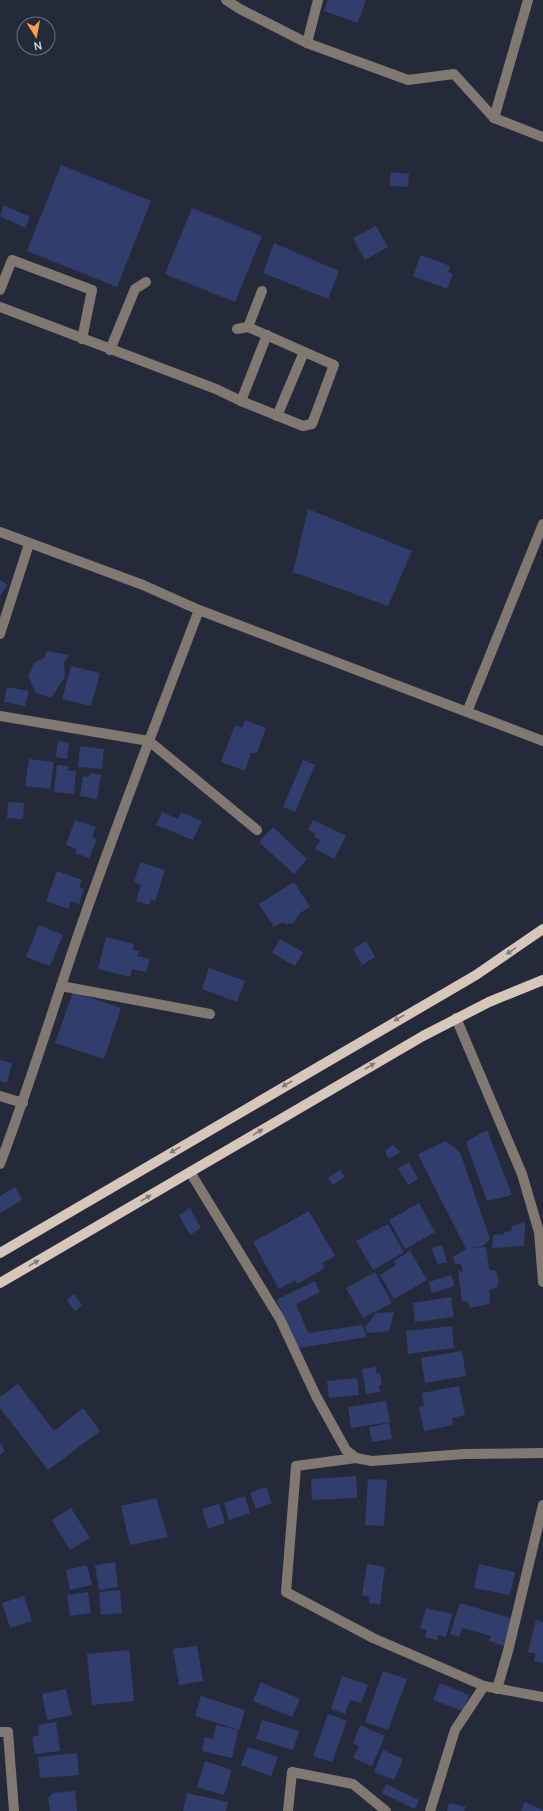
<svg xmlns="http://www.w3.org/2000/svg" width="543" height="1811" font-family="Manrope,sans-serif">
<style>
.building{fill:#313d6c}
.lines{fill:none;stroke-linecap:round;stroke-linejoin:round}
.minor{stroke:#817872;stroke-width:10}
.major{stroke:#d7c6ba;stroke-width:10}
.oneway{fill:#7e787a}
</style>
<rect width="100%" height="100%" fill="#252a3b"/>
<g class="building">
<path d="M328,0H366L358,23L324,11Z"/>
<path d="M61,165L151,201L117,287L27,251Z"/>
<path d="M391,172L409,174L408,187L389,186Z"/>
<path d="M4,205L30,217L25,228L0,216Z"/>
<path d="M192,208L262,236L235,302L165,274Z"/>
<path d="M376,226L388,247L365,260L353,238Z"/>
<path d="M274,243L339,271L328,299L263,273Z"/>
<path d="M421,255L450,266L448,272L453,274L447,289L413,276Z"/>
<path d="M308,509L412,551L388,606L293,572Z"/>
<path d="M0,580L8,585L0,596Z"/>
<path d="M47,651L69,655L64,662L65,677L51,698L36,693L28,677L34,663L44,658Z"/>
<path d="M71,666L100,673L91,706L62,699Z"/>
<path d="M7,687L29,691L25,706L4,702Z"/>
<path d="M245,720L266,728L257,753H251L245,771L221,762L235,725L242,728Z"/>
<path d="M58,741L69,743L67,759L56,757Z"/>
<path d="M80,746L104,749L102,769L78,767Z"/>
<path d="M29,759L54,762L50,789L25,786Z"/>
<path d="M303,760L315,765L295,812L283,807Z"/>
<path d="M57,765L69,766L68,771H76L74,794L54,792Z"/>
<path d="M90,773L101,775L97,799L80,796L83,776L89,777Z"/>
<path d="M8,802L24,803L23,819L7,818Z"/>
<path d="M162,812L178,819L181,812L202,821L193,840L156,825Z"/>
<path d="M75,820L96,827L92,837L97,839L89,858L75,853L77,849L66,845Z"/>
<path d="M313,820L346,836L334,859L315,849L320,840L314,837L316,834L308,830Z"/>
<path d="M273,827L307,859L294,874L259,842Z"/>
<path d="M140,862L165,870L155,901L151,899L149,905L136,901L141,885L134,882Z"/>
<path d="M57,871L82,880L79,887L84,889L79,904L71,901L68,909L46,901Z"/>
<path d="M294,882L310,907L300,913L294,923L286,924L283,922L274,927L259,904Z"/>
<path d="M39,925L63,935L50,966L26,957Z"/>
<path d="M106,937L134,944L133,950L139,951L137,956L150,959L146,972L132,969L130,977L98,969Z"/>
<path d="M280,939L303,952L295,966L272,953Z"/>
<path d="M366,941L375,957L362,965L353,949Z"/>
<path d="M209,968L245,981L237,1002L202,989Z"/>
<path d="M73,992L121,1008L104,1059L55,1043Z"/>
<path d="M0,1060L12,1063L7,1083L0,1081Z"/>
<path d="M487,1130L512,1195L487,1201L466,1142Z"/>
<path d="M446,1141L460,1152L490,1239L483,1246L469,1248L486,1247L489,1269L496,1271L499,1281L497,1287L489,1290L490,1304L470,1308L468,1302L462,1301L458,1271L463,1272L461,1264H455L453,1257L466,1249L418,1154Z"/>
<path d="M393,1145L400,1152L389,1159L385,1151Z"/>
<path d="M409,1162L418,1179L408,1185L398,1168Z"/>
<path d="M340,1170L345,1177L333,1185L328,1178Z"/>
<path d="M15,1187L22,1200L0,1213V1196Z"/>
<path d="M419,1203L435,1232L405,1249L389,1220Z"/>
<path d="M190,1208L201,1228L190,1235L179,1215Z"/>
<path d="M309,1211L335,1256L322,1263L325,1268L297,1284L295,1280L279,1289L253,1242Z"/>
<path d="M525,1222L524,1246L492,1248L493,1235L504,1234V1232L511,1231L512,1226Z"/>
<path d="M388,1224L404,1252L373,1270L356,1241Z"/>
<path d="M442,1245L447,1262L438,1264L431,1248Z"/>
<path d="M410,1251L427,1280L394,1299L380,1275L396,1265L394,1261Z"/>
<path d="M375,1272L392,1303L363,1318L346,1288Z"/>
<path d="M451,1275L455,1286L432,1293L429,1282Z"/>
<path d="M315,1281L320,1292L296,1304L308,1333L362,1325L367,1337L299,1348L276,1300Z"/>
<path d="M74,1294L82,1305L75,1311L67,1300Z"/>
<path d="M451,1297L454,1317L415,1322L413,1303Z"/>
<path d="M394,1312L389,1331L367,1333L365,1327L376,1313Z"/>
<path d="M452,1326L454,1348L408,1354L406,1331Z"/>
<path d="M462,1351L466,1376L425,1383L421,1358Z"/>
<path d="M376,1367L377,1374L380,1373L382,1385H379L380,1392L366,1394L362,1369Z"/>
<path d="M357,1378L359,1395L329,1398L327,1381Z"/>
<path d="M18,1384L54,1431L83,1408L100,1431L48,1470L0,1408V1397Z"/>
<path d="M459,1386L465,1415L452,1418L453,1425L424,1431L419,1407L424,1406L422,1393Z"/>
<path d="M386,1401L390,1422L351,1428L348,1407Z"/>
<path d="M389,1423L392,1439L372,1442L369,1427Z"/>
<path d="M0,1443L5,1451L0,1455Z"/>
<path d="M356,1476L357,1498L312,1500L311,1479Z"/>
<path d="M368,1479L387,1480L384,1526L365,1525Z"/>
<path d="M266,1487L272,1503L256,1509L250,1493Z"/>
<path d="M245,1496L250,1513L229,1520L224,1503Z"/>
<path d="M156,1498L168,1537L130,1545L121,1506Z"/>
<path d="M219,1504L225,1523L208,1529L202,1509Z"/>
<path d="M71,1508L90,1538L70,1550L52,1520Z"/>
<path d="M115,1562L118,1587L99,1590L95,1565Z"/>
<path d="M367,1564L385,1567L380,1605L369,1603L370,1597L362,1595Z"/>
<path d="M479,1564L515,1572L510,1595L474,1588Z"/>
<path d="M87,1565L92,1585L70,1590L66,1570Z"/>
<path d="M120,1590L122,1613L101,1615L99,1592Z"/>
<path d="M88,1592L91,1613L70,1616L67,1595Z"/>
<path d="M24,1596L32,1621L10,1628L2,1603Z"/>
<path d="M460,1603L513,1619L504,1646L489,1641L491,1636L462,1628L459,1637L450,1634Z"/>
<path d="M426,1608L452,1614L446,1637L438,1635L437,1640L425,1637L427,1630L420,1628Z"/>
<path d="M536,1620L543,1622V1663L534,1661L536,1654L528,1652Z"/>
<path d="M197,1646L203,1681L179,1685L173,1649Z"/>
<path d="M129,1650L134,1701L92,1705L87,1654Z"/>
<path d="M383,1671L407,1679L388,1730L365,1722Z"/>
<path d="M342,1676L368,1685L361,1703L350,1700L345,1714L331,1709Z"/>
<path d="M261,1682L300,1699L292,1717L253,1701Z"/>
<path d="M440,1683L469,1695L463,1711L433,1700Z"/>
<path d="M66,1689L72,1715L47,1720L42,1694Z"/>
<path d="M201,1696L245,1710L239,1730L195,1716Z"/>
<path d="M328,1714L347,1721L332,1762L313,1756Z"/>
<path d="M262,1720L299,1731L293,1750L256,1739Z"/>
<path d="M56,1722L60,1751L35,1754L32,1737L39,1735L38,1725Z"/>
<path d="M216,1725L238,1730L232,1758L202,1751L205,1737L213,1739Z"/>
<path d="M360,1725L385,1736L372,1766L353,1758L359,1746L353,1743Z"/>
<path d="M248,1747L278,1757L271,1776L241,1765Z"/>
<path d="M383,1750L403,1759L394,1780L374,1772Z"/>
<path d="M77,1753L79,1775L40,1778L38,1757Z"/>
<path d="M205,1761L232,1770L224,1795L197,1787Z"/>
<path d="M386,1784L419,1800L415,1809L382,1793Z"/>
<path d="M75,1791L77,1811H50L48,1798L53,1793Z"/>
<path d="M187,1793L228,1802L226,1811H183Z"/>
<path d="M525,1802L543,1810V1811H521Z"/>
<path d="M449,1803L466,1807L464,1811H447Z"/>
</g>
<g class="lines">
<g class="minor">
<path d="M226,0L240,9L307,43"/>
<path d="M318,0L307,43L408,80L454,74L494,118"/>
<path d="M528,0L494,118L543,137"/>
<path d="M0,290L12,260L92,290L82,339"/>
<path d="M0,307L216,389L241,401L303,426L312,424L334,365L248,327L237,329"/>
<path d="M248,327L262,291"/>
<path d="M110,350L135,289L146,282"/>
<path d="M241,401L267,335"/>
<path d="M277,416L304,352"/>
<path d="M0,532L143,585L199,610L543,741"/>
<path d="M0,634L29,544"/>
<path d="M467,712L543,524"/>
<path d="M0,716L149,741L257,830"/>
<path d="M61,986L210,1014"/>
<path d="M456,1018L522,1174L539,1232L543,1282"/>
<path d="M0,1096L23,1103"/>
<path d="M0,1164C28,1090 51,1015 76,941C114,830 157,720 199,610"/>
<path d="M190,1172L280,1319L316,1396L346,1450L356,1458L372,1461L464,1454L543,1453"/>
<path d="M356,1458L296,1466L286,1592L373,1638L484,1686L543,1697"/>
<path d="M497,1689L508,1651L543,1505"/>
<path d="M0,1732H8L14,1811"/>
<path d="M288,1811L292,1772L353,1784L386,1811"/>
<path d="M430,1811L455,1730L484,1686"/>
</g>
<g class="major">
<path d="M0,1253L476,975L543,929"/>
<path d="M0,1283L423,1036L489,1002L543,980"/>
</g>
</g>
<defs><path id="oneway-solid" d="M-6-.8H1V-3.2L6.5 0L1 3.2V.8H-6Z"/></defs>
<g class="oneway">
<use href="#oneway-solid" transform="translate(511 951) rotate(146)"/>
<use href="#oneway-solid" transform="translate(399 1018) rotate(150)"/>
<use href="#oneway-solid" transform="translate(370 1066) rotate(-30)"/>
<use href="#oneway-solid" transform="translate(287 1084) rotate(150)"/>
<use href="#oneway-solid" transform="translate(258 1132) rotate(-31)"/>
<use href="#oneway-solid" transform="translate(175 1150) rotate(149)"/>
<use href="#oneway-solid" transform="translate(146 1198) rotate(-30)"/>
<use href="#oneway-solid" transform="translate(34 1263) rotate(-30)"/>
</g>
<g transform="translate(36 36) rotate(169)"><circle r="19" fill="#252a3b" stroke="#6a6f7d"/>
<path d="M0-3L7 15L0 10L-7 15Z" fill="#fc9d52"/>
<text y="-6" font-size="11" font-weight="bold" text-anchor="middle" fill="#d2d6e0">N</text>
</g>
</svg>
